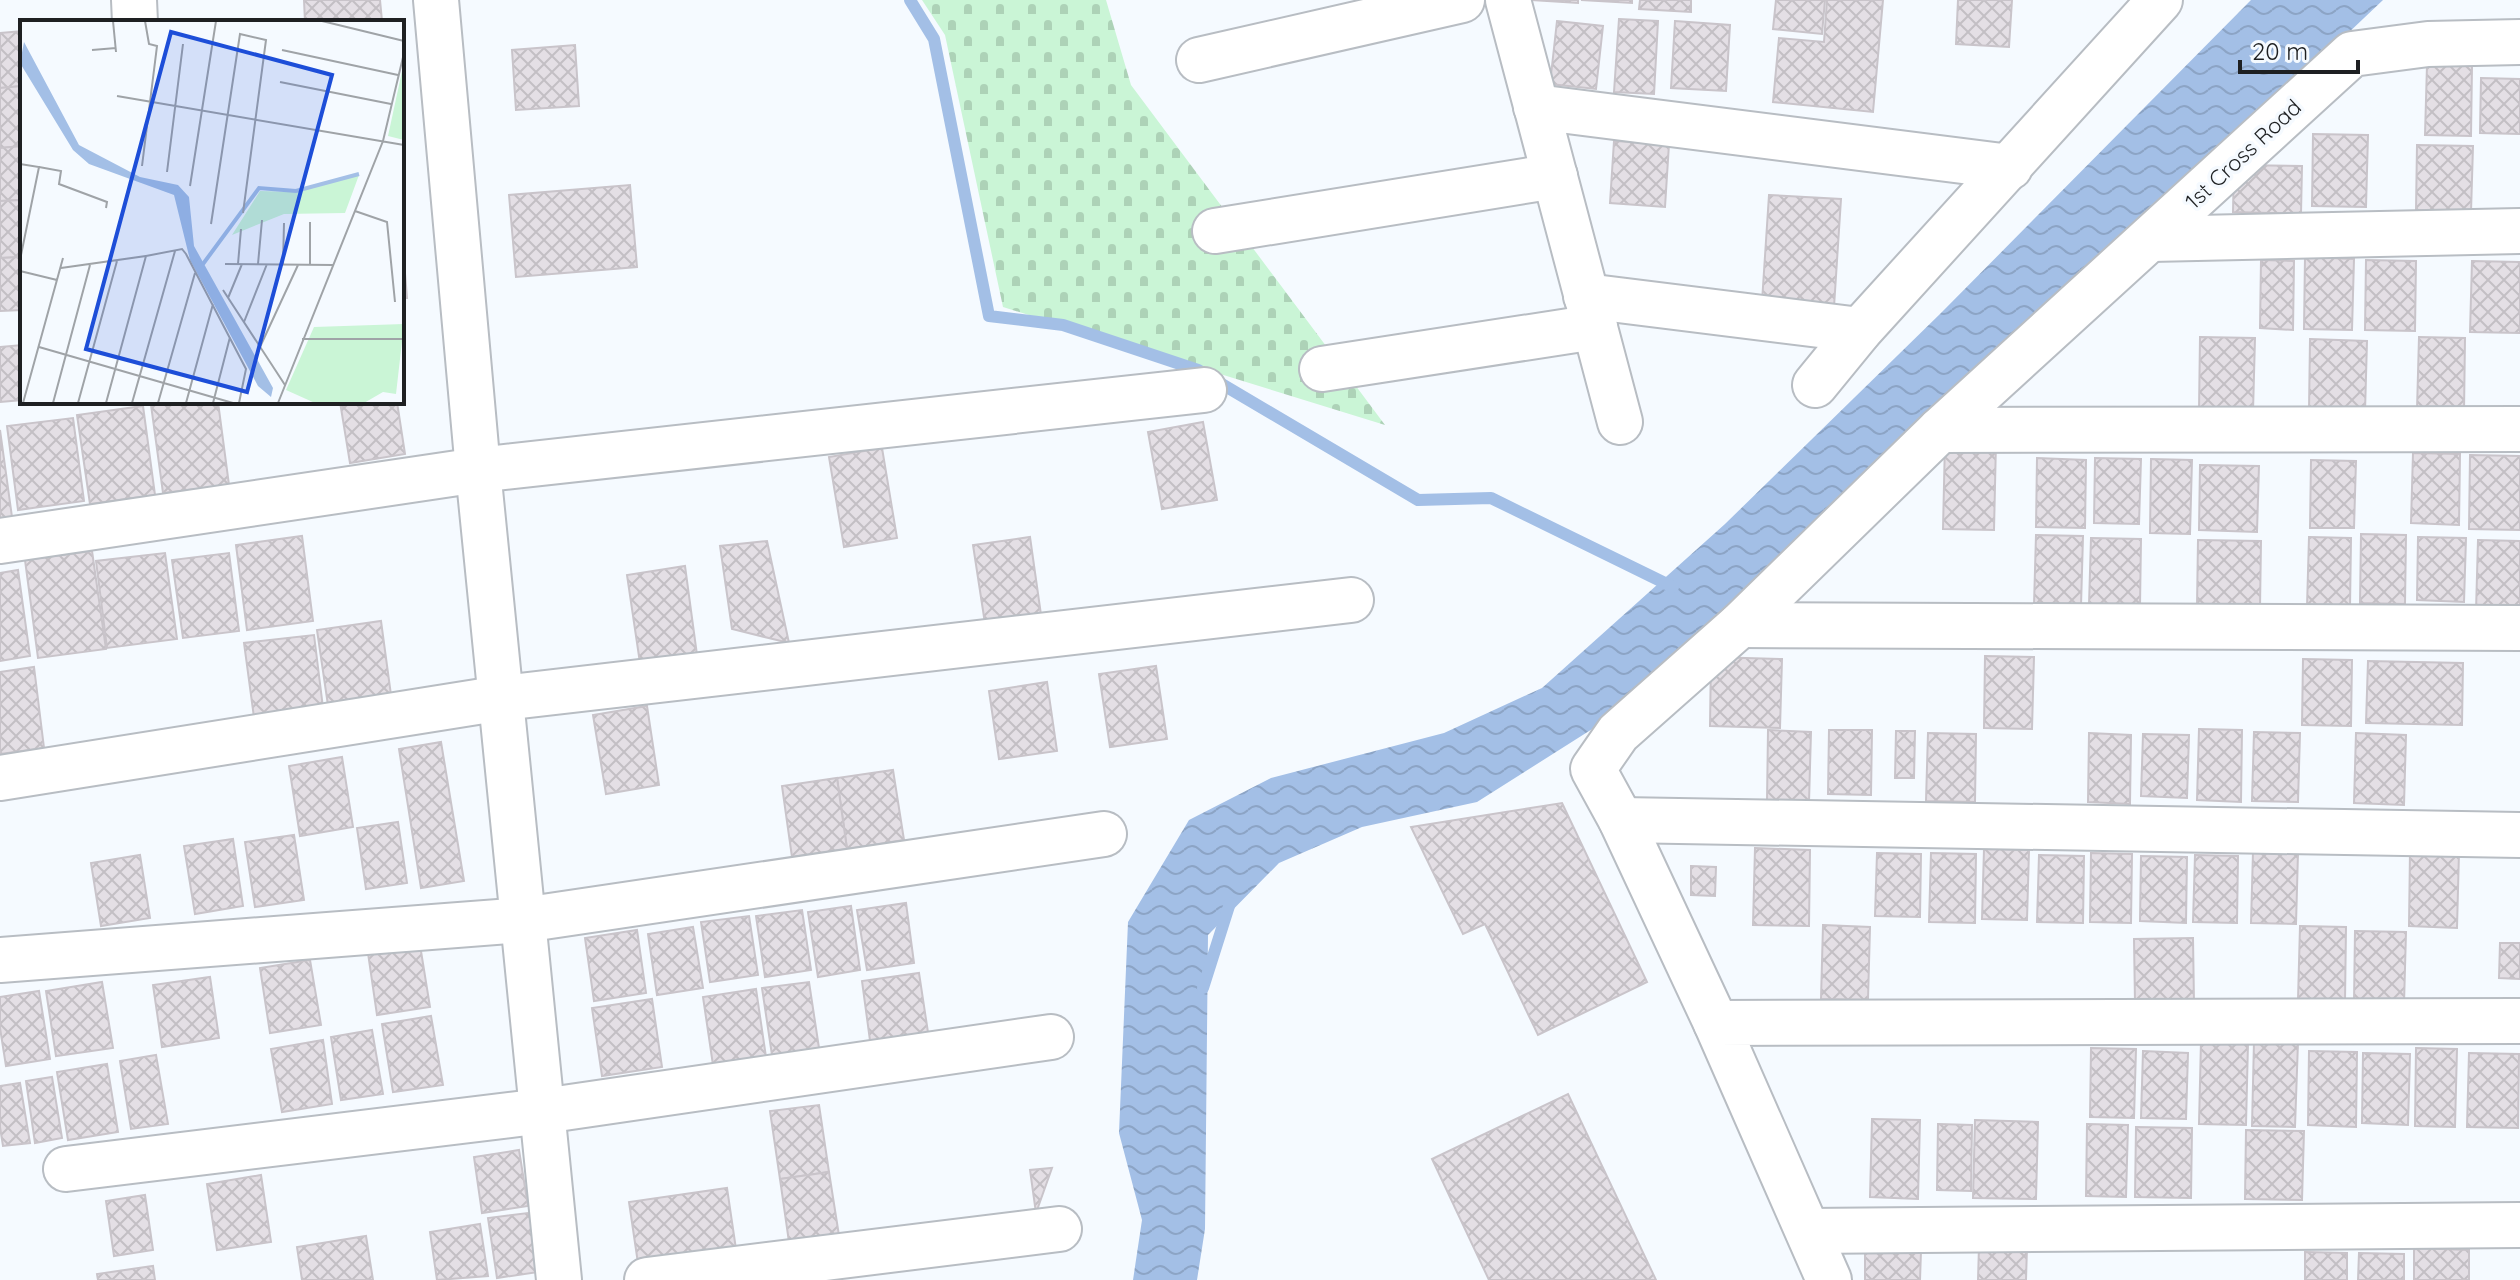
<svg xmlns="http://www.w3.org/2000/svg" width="2520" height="1280" font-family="Quicksand,sans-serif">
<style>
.cemetery{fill:url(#cemetery-stones)}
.water{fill:url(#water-waves)}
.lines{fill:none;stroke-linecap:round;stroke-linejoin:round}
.stream{stroke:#a3bfe6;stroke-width:12}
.building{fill:url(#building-cross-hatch);stroke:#c9c4ca;stroke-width:2}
.minor-casing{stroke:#b8bdc3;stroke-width:48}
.minor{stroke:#fff;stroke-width:44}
.labels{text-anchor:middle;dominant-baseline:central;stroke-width:7;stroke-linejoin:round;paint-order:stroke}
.street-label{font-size:22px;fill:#1e2022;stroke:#f5faff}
.inset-river{fill:none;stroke:#a3bfe6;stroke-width:4}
.inset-road{fill:none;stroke:#9fa3a7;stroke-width:2}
.view{fill:#1d4ed8;fill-opacity:0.15;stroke:#1d4ed8;stroke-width:4}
.inset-edge{fill:none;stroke:#1e2022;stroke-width:4}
</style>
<defs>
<pattern id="cemetery-stones" width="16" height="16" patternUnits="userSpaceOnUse" patternTransform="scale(2)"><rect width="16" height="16" fill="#caf5d6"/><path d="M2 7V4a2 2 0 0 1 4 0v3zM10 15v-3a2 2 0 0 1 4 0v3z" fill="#add2b7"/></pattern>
<pattern id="water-waves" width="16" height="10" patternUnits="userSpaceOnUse" patternTransform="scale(2)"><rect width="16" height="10" fill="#a3bfe6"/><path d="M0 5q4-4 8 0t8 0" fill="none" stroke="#8ca4c5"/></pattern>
<pattern id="building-cross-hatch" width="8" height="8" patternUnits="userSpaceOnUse" patternTransform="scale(2)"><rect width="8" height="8" fill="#e4dfe5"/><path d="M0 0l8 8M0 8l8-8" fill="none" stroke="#c3bfc4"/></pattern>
</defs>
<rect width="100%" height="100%" fill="#f5faff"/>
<path class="cemetery" d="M922,0H1106L1131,85L1385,425L1003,307L945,35Z"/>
<path class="water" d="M2251,0H2383L1657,688L1477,802L1362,827L1279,863L1208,935L1205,1229L1197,1280H1133L1142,1220L1119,1133L1128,922L1189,820L1271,778L1444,733L1542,688L1725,524L1941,313Z"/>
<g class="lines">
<g class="stream">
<path d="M910,0L934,39L989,316L1063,325L1198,370L1418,500L1491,498L1673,587"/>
<path d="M1203,988L1230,903"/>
</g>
</g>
<g class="building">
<path d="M304,0H380L382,21L305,22Z"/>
<path d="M1531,0H1578V3Z"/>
<path d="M1581,0H1632V3Z"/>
<path d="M1640,0H1691V12L1639,9Z"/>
<path d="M1776,0H1825L1822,34L1773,29Z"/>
<path d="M1827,0H1883L1873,112L1773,102L1779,38L1824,42Z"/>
<path d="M1958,0H2012L2009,47L1956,44Z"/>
<path d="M1619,19L1658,21L1654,94L1614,92Z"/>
<path d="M1557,21L1603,26L1596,89L1550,84Z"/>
<path d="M1675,21L1730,25L1726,91L1671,88Z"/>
<path d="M22,31V86L0,88V33Z"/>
<path d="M575,45L579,106L516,110L512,50Z"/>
<path d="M2427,65L2472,66L2471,136L2425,135Z"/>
<path d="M2481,78L2520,79V134L2480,133Z"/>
<path d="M22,86V146L0,148V88Z"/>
<path d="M2313,134L2368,135L2366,207L2312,206Z"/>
<path d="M1614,141L1669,144L1665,207L1610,203Z"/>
<path d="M2417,145L2473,146L2471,212L2416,210Z"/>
<path d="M22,146V200L0,201V148Z"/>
<path d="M2234,165L2302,166L2301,214L2233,212Z"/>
<path d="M630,185L637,267L516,277L509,195Z"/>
<path d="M1769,195L1841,199L1834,307L1762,302Z"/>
<path d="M22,200V257L0,258V201Z"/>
<path d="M402,236L407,298H402Z"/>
<path d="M22,257V310L0,311V258Z"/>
<path d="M2305,257L2354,259L2352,330L2304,329Z"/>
<path d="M2261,260L2294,261L2293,330L2260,328Z"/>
<path d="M2366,260L2416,261L2415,331L2365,330Z"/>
<path d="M2472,261L2520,262V333L2470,332Z"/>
<path d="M2200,337L2255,338L2253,412L2199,411Z"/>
<path d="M2419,337L2465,338L2464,412L2417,410Z"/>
<path d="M2310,339L2367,341L2365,412L2309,411Z"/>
<path d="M22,345V400L0,402V347Z"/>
<path d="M178,402H218L229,485L163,493L151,405Z"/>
<path d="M340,402H397L405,454L350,463Z"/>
<path d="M143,406L155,495L90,504L77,415Z"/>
<path d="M73,418L84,501L18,510L7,426Z"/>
<path d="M1203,422L1217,500L1162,509L1148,432Z"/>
<path d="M0,430L12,517L0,518Z"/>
<path d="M1945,441L1996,442L1994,530L1943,529Z"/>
<path d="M882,448L897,538L844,547L829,457Z"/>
<path d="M2413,453L2460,454L2459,525L2411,523Z"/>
<path d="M2470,455L2520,456V530L2469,529Z"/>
<path d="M2037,458L2086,460L2085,528L2036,527Z"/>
<path d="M2095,458L2141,459L2139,524L2094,523Z"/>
<path d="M2151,459L2192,460L2190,534L2150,533Z"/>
<path d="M2311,460L2356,461L2354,528H2310Z"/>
<path d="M2200,465L2259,466L2257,532L2199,530Z"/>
<path d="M2361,534L2406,535L2405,604L2360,603Z"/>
<path d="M2036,535L2083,536L2081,606L2034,605Z"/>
<path d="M302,536L313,621L247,630L236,545Z"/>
<path d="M1030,537L1042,622L986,630L973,545Z"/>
<path d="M2309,537L2351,538L2350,608L2307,607Z"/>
<path d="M2418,537L2466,538L2464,602L2417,600Z"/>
<path d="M2091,538L2141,539L2140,606L2089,605Z"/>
<path d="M2198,540L2261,541L2260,608L2197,607Z"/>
<path d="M2478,540L2520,541V612L2476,611Z"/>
<path d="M767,541L789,643L732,629L720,546Z"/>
<path d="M92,551L106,649L38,658L25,560Z"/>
<path d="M165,553L177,639L107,648L96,561Z"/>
<path d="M229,553L239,631L183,638L172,560Z"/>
<path d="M685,566L697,655L640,663L627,575Z"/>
<path d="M18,570L30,656L0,661V573Z"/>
<path d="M381,621L393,710L330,719L317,630Z"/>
<path d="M314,635L324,716L255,725L244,643Z"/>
<path d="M1985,656L2034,657L2032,729L1984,728Z"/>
<path d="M1711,657L1782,659L1780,728L1710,726Z"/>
<path d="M2303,659L2352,660L2351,726L2302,725Z"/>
<path d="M2368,661L2463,663L2462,725L2366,723Z"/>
<path d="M1156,666L1167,739L1110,747L1099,674Z"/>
<path d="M34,667L44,748L0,754V672Z"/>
<path d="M1047,682L1057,751L999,759L989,691Z"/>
<path d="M647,706L659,785L606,794L593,715Z"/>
<path d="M2199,729L2242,730L2241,802L2197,800Z"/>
<path d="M1768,730L1811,732L1809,802H1767Z"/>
<path d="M1829,730H1872L1871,795L1828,794Z"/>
<path d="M1896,731H1915L1914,778H1895Z"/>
<path d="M2254,732L2300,733L2298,802L2252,801Z"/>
<path d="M1928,733L1976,734L1975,802L1926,801Z"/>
<path d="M2089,733L2131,735L2130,804L2088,802Z"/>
<path d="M2356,733L2406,735L2404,805L2354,803Z"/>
<path d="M2143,734L2189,735L2187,798L2141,796Z"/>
<path d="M441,742L464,881L421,888L399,749Z"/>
<path d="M342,757L353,827L300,836L289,766Z"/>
<path d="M893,770L904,840L847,849L837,778Z"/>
<path d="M837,778L847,849L792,857L782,786Z"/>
<path d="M1562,803L1647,982L1538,1035L1485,924L1463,934L1411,827Z"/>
<path d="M398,822L407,883L366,889L357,828Z"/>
<path d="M294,835L304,900L255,907L245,842Z"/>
<path d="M233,839L243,906L195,914L184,846Z"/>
<path d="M1755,848L1810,850L1809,926L1753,925Z"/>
<path d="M1984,849L2029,850L2027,920L1982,919Z"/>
<path d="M2410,851L2459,852L2457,928L2409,926Z"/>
<path d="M2253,852L2298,853L2296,924L2251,923Z"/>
<path d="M1877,853L1921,854L1920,917L1875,916Z"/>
<path d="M1931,853L1976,854L1975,923L1929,922Z"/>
<path d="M2091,853L2132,854L2131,923L2090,922Z"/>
<path d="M140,855L150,918L101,926L91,863Z"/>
<path d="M2039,855L2084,856L2083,923L2037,922Z"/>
<path d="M2195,855L2238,856L2237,923L2193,922Z"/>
<path d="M2141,856L2187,857L2186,923L2140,921Z"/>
<path d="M1691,866L1716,867L1715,896L1691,895Z"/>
<path d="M906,903L914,963L867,970L857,910Z"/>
<path d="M851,906L860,970L818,977L808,912Z"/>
<path d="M802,910L811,970L765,977L756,916Z"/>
<path d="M749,916L758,975L710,982L701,922Z"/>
<path d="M1823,925L1870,927L1868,1000L1821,999Z"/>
<path d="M2300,926L2346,927L2345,1001L2298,1000Z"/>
<path d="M693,927L703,988L657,995L648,934Z"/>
<path d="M637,930L646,993L594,1001L585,938Z"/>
<path d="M2355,931L2406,932L2404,1004L2354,1003Z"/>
<path d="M2193,938L2194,1003H2135L2134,939Z"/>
<path d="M2500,943H2520V979L2499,978Z"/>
<path d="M420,945L430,1007L377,1015L368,953Z"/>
<path d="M310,960L321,1025L270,1033L260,968Z"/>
<path d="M919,973L929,1039L871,1048L862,981Z"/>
<path d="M210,977L219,1038L162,1047L153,985Z"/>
<path d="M102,982L113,1048L56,1056L46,991Z"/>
<path d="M809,982L819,1048L772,1055L762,988Z"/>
<path d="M756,989L766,1057L713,1065L703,997Z"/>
<path d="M39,991L50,1059L6,1066L0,1028V997Z"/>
<path d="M652,999L662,1067L602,1076L592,1008Z"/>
<path d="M431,1016L443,1085L393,1092L382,1024Z"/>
<path d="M372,1030L383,1094L341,1100L331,1037Z"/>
<path d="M323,1040L332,1104L282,1112L271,1049Z"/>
<path d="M2201,1041L2248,1043L2246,1125L2199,1124Z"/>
<path d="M2254,1041L2298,1042L2295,1127L2252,1126Z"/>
<path d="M2091,1048L2136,1049L2134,1118L2090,1117Z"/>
<path d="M2416,1048L2457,1049L2455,1127L2415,1126Z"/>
<path d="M2143,1051L2188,1053L2186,1119L2141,1118Z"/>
<path d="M2309,1051L2357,1052L2356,1127L2308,1125Z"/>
<path d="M2363,1053L2410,1054L2408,1125L2362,1123Z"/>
<path d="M2469,1053L2519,1054L2518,1128L2467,1127Z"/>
<path d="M156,1055L168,1124L131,1129L120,1061Z"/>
<path d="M107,1064L118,1132L68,1140L57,1072Z"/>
<path d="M52,1077L62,1138L35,1143L26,1081Z"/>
<path d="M20,1083L30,1143L3,1146L0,1127V1086Z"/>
<path d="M1568,1094L1656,1280H1489L1432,1159Z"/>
<path d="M819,1105L829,1172L780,1179L770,1111Z"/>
<path d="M1872,1119L1920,1120L1918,1199L1870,1197Z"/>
<path d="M1975,1120L2038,1122L2036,1199L1973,1198Z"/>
<path d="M1938,1124L1972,1125L1971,1191L1937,1190Z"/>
<path d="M2087,1124L2128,1125L2126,1197L2086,1196Z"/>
<path d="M2136,1127L2192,1128L2191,1198L2135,1197Z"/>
<path d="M2246,1130L2304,1131L2302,1200L2245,1199Z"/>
<path d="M519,1150L528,1206L482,1213L474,1157Z"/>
<path d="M1052,1168L1036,1213L1030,1170Z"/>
<path d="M829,1172L840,1242L790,1249L780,1179Z"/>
<path d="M261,1175L271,1242L217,1250L207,1184Z"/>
<path d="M727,1188L737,1256L639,1270L629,1202Z"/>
<path d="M145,1195L153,1250L114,1256L106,1201Z"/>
<path d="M536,1212L545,1271L497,1278L488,1218Z"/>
<path d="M480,1224L488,1276L437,1280L430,1232Z"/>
<path d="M366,1236L373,1280H302L297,1247Z"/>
<path d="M1979,1246L2027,1247L2026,1280H1978Z"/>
<path d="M2414,1248L2469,1250V1280H2414Z"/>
<path d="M1865,1249L1921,1251L1920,1280H1865Z"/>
<path d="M2305,1252L2347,1253V1280H2305Z"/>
<path d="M2359,1253L2404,1254V1280H2358Z"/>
<path d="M153,1266L155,1280H98L97,1274Z"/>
</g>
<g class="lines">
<g class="minor-casing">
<g id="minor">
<path d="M134,0L135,22"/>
<path d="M436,0L478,470L559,1280"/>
<path d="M1508,0L1620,422"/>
<path d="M1199,60L1462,0"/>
<path d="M1536,107L2010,167"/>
<path d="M1215,231L1555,176"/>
<path d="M2151,239L2520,231"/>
<path d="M1586,296L1860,330"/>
<path d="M1322,369L1595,327"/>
<path d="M1815,385L1860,330L2160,0"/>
<path d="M1940,430L2520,429"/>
<path d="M0,541L478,470L1204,390"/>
<path d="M1740,625L2520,628"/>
<path d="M0,778L502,698L1351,600"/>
<path d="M1621,820L2520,835"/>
<path d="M0,960L523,920L1104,834"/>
<path d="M1716,1023L1621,820L1593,769L1618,733L1740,625L1940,430L2352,54L2428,44L2520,42"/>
<path d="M66,1169L543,1111L1051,1037"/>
<path d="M1808,1231L2520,1225"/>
<path d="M647,1280L1059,1229"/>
<path d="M1829,1280L1716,1023L2520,1021"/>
</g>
</g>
<use href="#minor" class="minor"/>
</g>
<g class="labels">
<g class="street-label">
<text transform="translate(2243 154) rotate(-43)">1st Cross Road</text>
</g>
</g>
<g transform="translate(20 20)">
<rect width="384" height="384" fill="#f5faff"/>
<path d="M384,304L376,374L363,372L344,383H295L266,370L294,307Z" fill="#caf5d6"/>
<path d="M339,155L325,193L264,194L212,215L240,171L276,172Z" fill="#caf5d6"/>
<path d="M384,42V120L368,116Z" fill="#caf5d6"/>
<path d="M4,22L59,125L120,157L158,165L169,177L174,226L253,368L251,377L238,366L170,240L154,175L69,144L53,130L0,43Z" fill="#a3bfe6"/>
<path class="inset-river" d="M183,244L239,168L276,171L339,154"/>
<path class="inset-road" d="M93,1L96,32M302,1L384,21M72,30L96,28M262,30L378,55M260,62L371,84M97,76L384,125M0,144L19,147L0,240M122,146L137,26L129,24L125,1M19,147L41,151L39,164L87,182L86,188M147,152L163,24M170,166L196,1M335,191L367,202L375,282M290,202V245M191,204L220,14L246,20L223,193M126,236L162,229L166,234L226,349L219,383M205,244L313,245M218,244L221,209M238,244L242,200M263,245L264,203M41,248L126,236L86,383M0,251L37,260M203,270L265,365M208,278L222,244M224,302L247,244M282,319H382M19,327L213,383M240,327L278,245M3,383L43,238M33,383L70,245M58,383L97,241M112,383L155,231M138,383L175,253M166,383L193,284M193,383L210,317M258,383L363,121L384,33"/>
<path class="view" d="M151,12L312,55L227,372L66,329Z"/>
<rect width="384" height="384" class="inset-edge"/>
</g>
<path d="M2240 60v12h118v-12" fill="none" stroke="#1e2022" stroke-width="4"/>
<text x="2252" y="60" font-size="24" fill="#1e2022" stroke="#f5faff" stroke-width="6" paint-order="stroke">20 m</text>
</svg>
